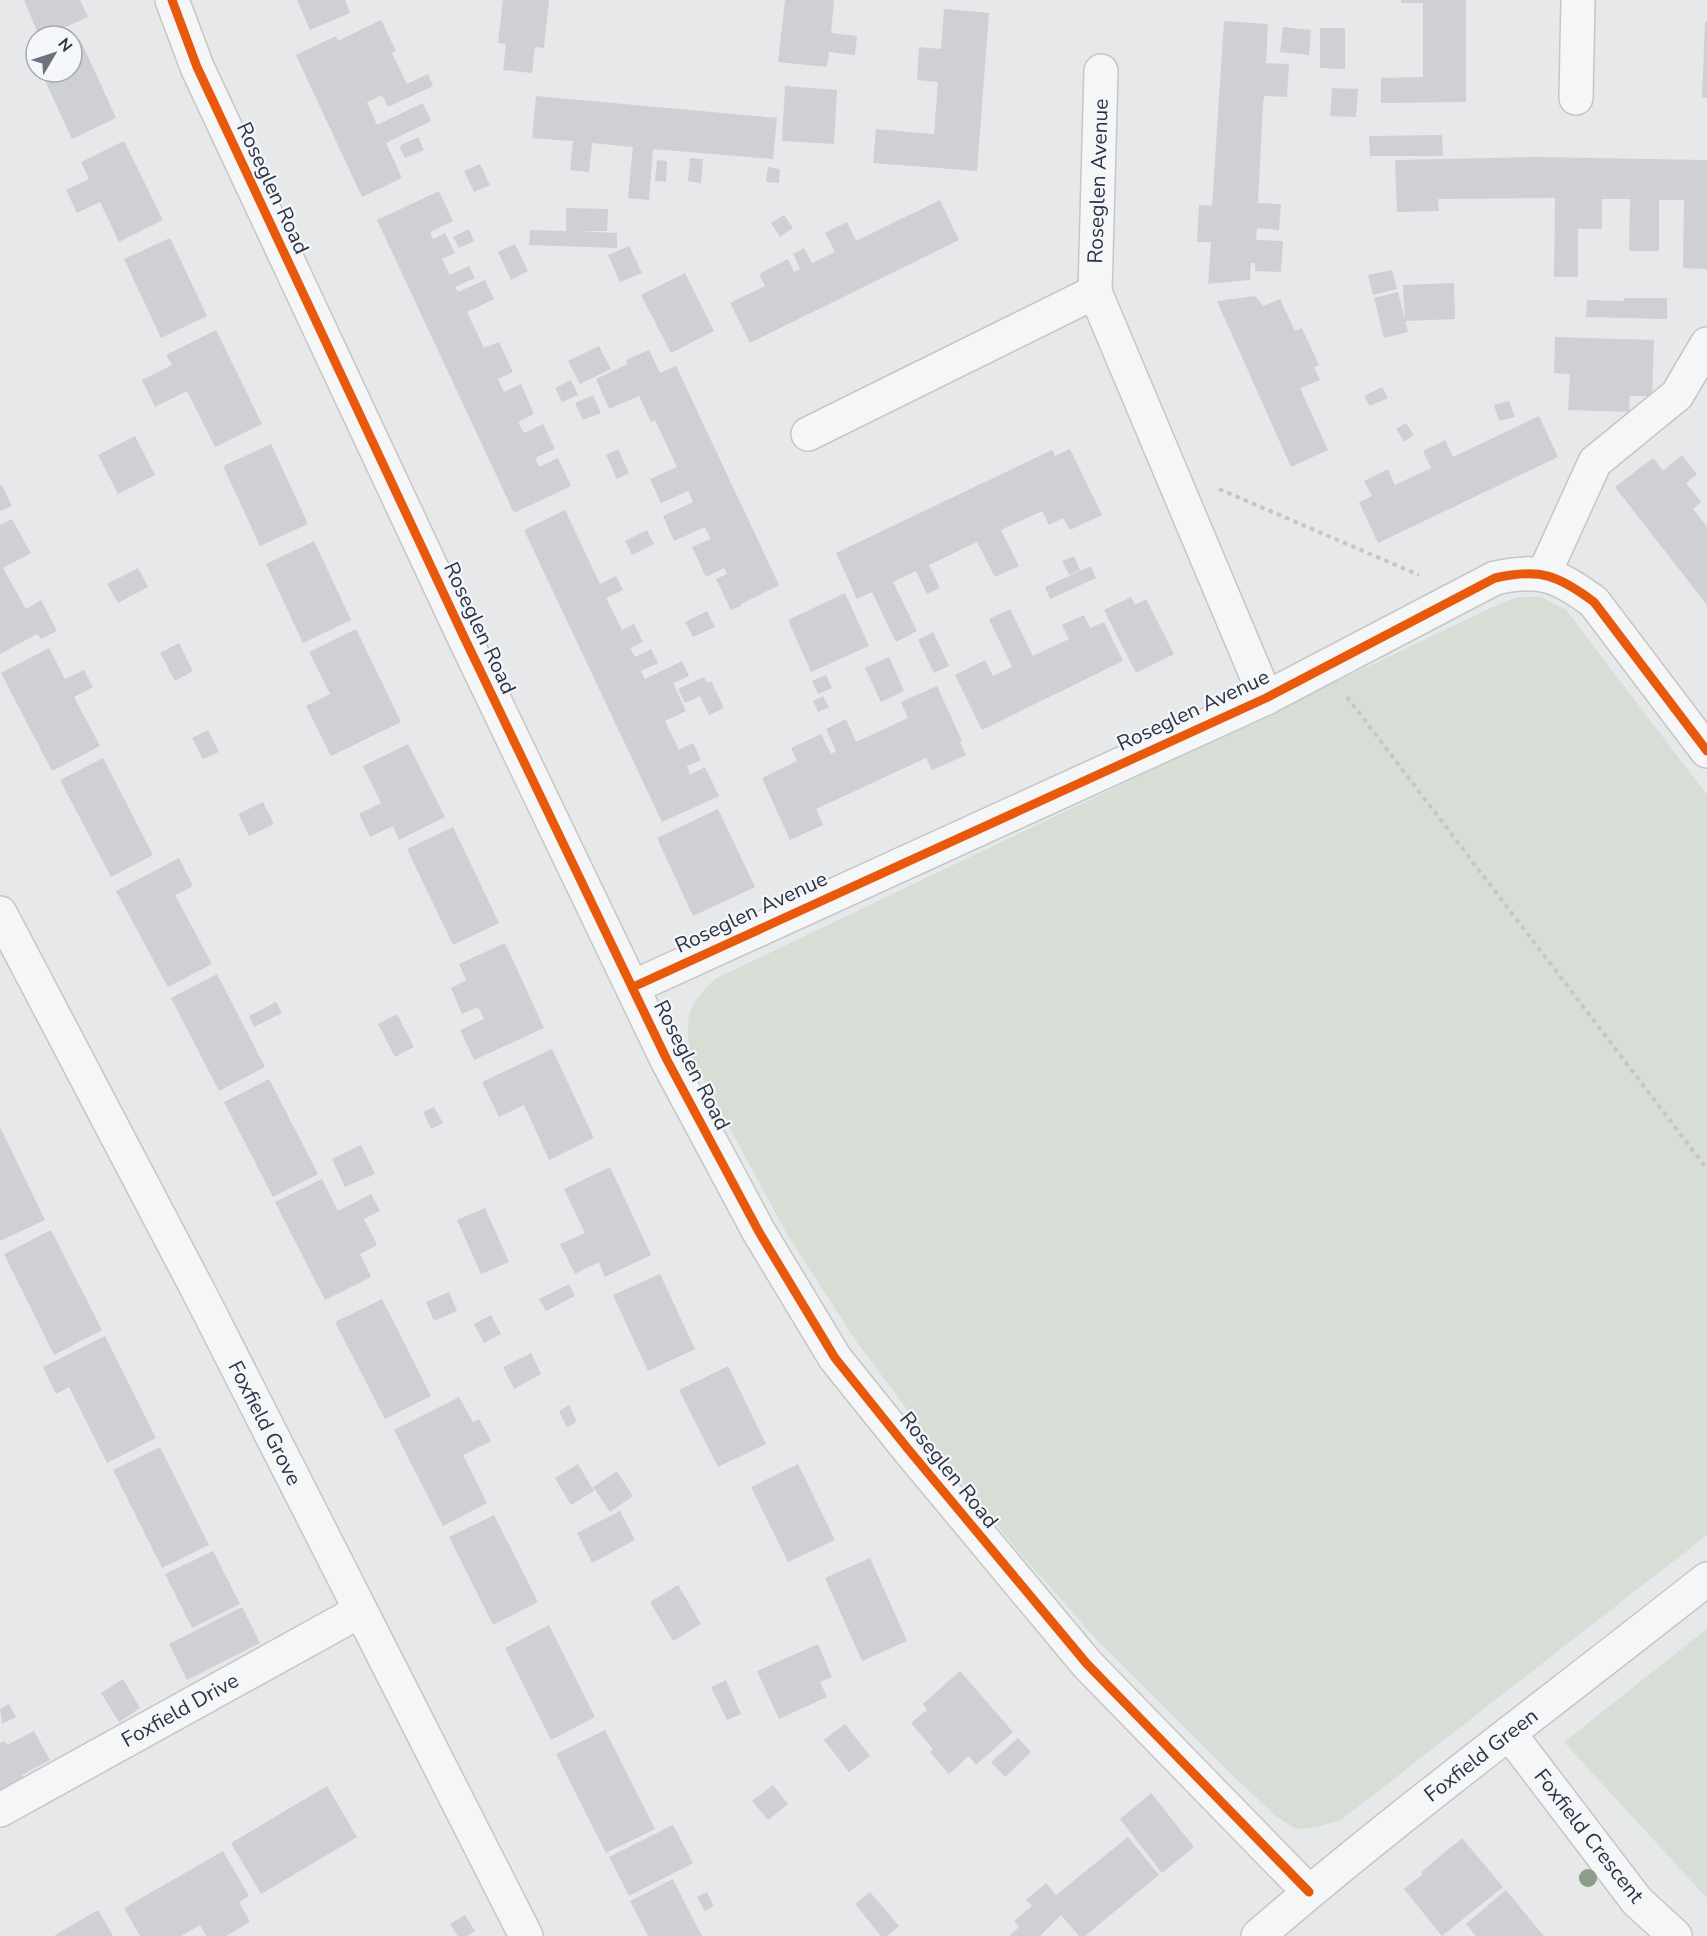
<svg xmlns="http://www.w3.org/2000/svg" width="1707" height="1936" font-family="'Nunito Sans',sans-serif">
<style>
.green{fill:#d6ded6}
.building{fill:#ced0d3}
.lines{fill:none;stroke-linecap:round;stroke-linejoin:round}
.minor-casing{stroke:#c4c6c8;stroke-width:36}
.path{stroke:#c5c6ca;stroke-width:4;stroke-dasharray:4.5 4.5;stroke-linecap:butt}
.minor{stroke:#f5f6f7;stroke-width:33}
.cycleway-casing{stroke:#f4f6f9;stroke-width:13}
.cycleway{stroke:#e8590c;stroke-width:9}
.tree{fill:#8a9e88}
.labels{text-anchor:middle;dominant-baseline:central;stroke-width:4.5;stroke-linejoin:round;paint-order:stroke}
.street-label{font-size:21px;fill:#2b3445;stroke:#f4f6f9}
</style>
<rect width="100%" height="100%" fill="#e6e8ea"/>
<g class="green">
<path d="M1519,597H1542L1566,610L1707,795V1535L1341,1820L1317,1827L1296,1829L1277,1817L1230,1773L1097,1640L1017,1550L944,1459L856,1341L787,1234L690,1055C685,1017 687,1005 715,979L1501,603Z"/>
<path d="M1707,1629V1898L1564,1742Z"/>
</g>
<g class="building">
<path d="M24,0H80L88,17L45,36H39Z"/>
<path d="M297,0H345L350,13L310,30Z"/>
<path d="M503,0H549L544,48L535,47L532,73L503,70L506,44L498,43Z"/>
<path d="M785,0H834L831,33L857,36L855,55L829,52L827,67L778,62Z"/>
<path d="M1401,0H1466V102L1381,103V78L1423,77V3H1401Z"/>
<path d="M944,9L989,13L977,171L873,163L876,129L934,134L938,82L917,80L919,47L941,49Z"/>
<path d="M381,20L396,51L392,53L407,84L428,74L433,86L388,107L382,95L367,102L377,125L423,103L431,121L386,143L402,178L362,197L296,55L336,36L338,41Z"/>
<path d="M1224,21L1268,24L1266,63L1289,64L1287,97L1264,96L1263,104L1258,203L1281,204L1279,230L1257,228L1256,240L1283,241L1281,272L1255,271V263H1251L1250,280L1208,284L1211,242H1197L1199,205L1212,206Z"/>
<path d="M1705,22H1707V98L1702,97Z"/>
<path d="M1283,27L1311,30L1309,55L1280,52Z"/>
<path d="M1320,28H1345V69L1320,68Z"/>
<path d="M80,39L116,118L72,139L41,72H72V43Z"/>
<path d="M785,86L837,90L834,144L782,141Z"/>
<path d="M1332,88L1358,89L1356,117L1330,116Z"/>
<path d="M536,96L777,118L773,159L653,149L649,200L628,198L633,147L592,143L589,172L570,170L573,141L532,138Z"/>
<path d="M1442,135L1443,156H1370L1369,136Z"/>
<path d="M418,137L424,150L405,158L399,146Z"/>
<path d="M124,141L163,220L119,242L100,202L77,213L66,190L89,179L81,162Z"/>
<path d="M1537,157L1707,160V269L1683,268L1684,200H1659V251H1629L1630,199H1602V229H1578V277H1554L1555,198L1438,199L1439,211L1397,212L1395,160Z"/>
<path d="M690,158L703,159L701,183L688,181Z"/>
<path d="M657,160L667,161L666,182L655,181Z"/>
<path d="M480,164L490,185L474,192L464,171Z"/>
<path d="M768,167L780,169L779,183L766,182Z"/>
<path d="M439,191L453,221L430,232L433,239L445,233L455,253L442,259L450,275L469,266L475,278L455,287L458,292L485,280L494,299L467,312L484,348L499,342L513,372L498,379L504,392L521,384L534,414L518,422L524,433L543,424L555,449L535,458L539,467L558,458L571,486L514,513L377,220Z"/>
<path d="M940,200L959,240L750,343L730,303L765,286L759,274L788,259L794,272L800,269L793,254L804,248L812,263L835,252L825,233L847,222L856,241Z"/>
<path d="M566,208L608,209L607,231H576L617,233V248L529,245L530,230L566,231Z"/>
<path d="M784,215L793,228L780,237L771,223Z"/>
<path d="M469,229L474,241L459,248L453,237Z"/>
<path d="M170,238L207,316L161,338L124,259Z"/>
<path d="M515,244L528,271L511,280L498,252Z"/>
<path d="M629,246L642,273L620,282L608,255Z"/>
<path d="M1392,270L1397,289L1373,295L1368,275Z"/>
<path d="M685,273L714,331L671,353L641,295Z"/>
<path d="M1454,283L1455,319L1405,321L1403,285Z"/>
<path d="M1398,292L1408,332L1384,338L1374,298Z"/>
<path d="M1255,296L1263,306L1280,299L1295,331L1302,328L1319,365L1314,367L1320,380L1300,388L1328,450L1291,467L1217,301Z"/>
<path d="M1624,298H1667V319L1586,317L1587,300L1624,301Z"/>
<path d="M216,330L262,424L215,447L187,391L155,407L142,380L172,365L166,355Z"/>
<path d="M1555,337L1654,340L1652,396H1630L1629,412L1568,410L1570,374L1554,373Z"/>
<path d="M599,346L611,369L580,384L568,361Z"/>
<path d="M649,350L660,373L676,366L779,585L741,604V606L731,610L716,579L727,574L724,568L706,577L692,547L711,539L705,527L674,541L663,516L693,502L688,491L661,503L650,479L677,467L655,420L651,422L639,396L609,409L596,379L628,364L626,360Z"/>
<path d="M571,380L578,395L562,402L555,388Z"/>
<path d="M1382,387L1388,398L1370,406L1364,396Z"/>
<path d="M593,395L601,413L583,420L575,403Z"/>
<path d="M1509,401L1515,417L1499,421L1494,405Z"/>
<path d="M1539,416L1558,457L1378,543L1359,502L1372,496L1364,481L1388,469L1395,485L1431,468L1423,451L1445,440L1453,457Z"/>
<path d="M1406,423L1414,435L1404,442L1396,429Z"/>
<path d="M135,436L155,475L118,494L98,455Z"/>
<path d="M271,444L308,524L260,546L223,466Z"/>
<path d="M618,449L629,473L617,479L606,455Z"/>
<path d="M1070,449L1102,515L1070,530L1063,518L1049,525L1042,511L1001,530L1019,566L995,577L977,542L929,565L940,588L927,594L916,571L893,582L917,631L896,642L872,592L857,599L836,553L1052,450L1055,456Z"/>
<path d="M1682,455L1697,474L1686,483L1701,502L1693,509L1707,527V605L1615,487L1653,458L1663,471Z"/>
<path d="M2,485L12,506L0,511V486Z"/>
<path d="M565,510L600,584L616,576L623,590L606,598L622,630L634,624L643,642L630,648L635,657L651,649L658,663L641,671L645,679L682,661L689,676L673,683L686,711L665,721L679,750L693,743L701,760L687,766L690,775L705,767L719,796L662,822L524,530Z"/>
<path d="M12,519L31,553L3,568L26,609L41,600L57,631L41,639L37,634L0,654V525Z"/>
<path d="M647,530L654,544L632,555L625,541Z"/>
<path d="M314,541L351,620L303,643L266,564Z"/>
<path d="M1074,556L1080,570L1069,575L1062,561Z"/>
<path d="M1091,566L1096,578L1050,599L1045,587Z"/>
<path d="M138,568L148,587L118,603L107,584Z"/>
<path d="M845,593L869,646L811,672L788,620Z"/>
<path d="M1131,597L1135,605L1146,599L1174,654L1136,673L1104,610Z"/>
<path d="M1010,609L1033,656L1069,639L1062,625L1084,615L1090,628L1104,622L1123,661L982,730L955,675L985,660L993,676L1012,667L989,619Z"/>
<path d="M707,611L715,627L693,637L685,622Z"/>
<path d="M356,629L401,722L331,756L306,706L330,694L309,652Z"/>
<path d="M933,632L949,666L934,673L918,640Z"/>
<path d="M179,643L193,671L175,681L160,653Z"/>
<path d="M49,648L65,679L84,670L93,687L74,697L100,746L52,771L1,673Z"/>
<path d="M889,657L904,691L881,702L865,668Z"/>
<path d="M826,675L832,688L818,694L812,681Z"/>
<path d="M704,677L707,683L711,681L724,708L709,715L700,696L685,703L678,689Z"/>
<path d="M937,686L962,741L960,742L966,755L932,770L926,758L816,809L823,825L790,840L762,778L797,761L791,748L821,734L831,754L836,751L826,729L846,719L856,742L908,718L901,702Z"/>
<path d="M823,696L829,707L818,712L813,701Z"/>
<path d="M208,730L219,752L203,759L192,738Z"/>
<path d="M408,744L445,817L399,840L393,826L370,837L359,814L381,803L363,766Z"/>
<path d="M103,758L153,855L111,877L60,780Z"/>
<path d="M263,802L274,824L249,836L238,814Z"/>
<path d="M718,809L755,887L693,916L657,838Z"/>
<path d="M453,827L499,923L453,945L407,849Z"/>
<path d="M179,858L193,886L175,895L212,964L168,987L116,891Z"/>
<path d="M505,943L544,1028L474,1060L460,1030L484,1019L478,1007L462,1014L451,988L466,980L459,964Z"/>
<path d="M217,974L265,1067L219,1091L171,998Z"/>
<path d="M276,1002L282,1013L254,1027L249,1016Z"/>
<path d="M397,1014L414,1047L395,1057L378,1024Z"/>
<path d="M552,1049L594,1138L549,1160L524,1105L499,1117L482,1082Z"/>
<path d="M269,1079L318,1174L273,1197L224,1102Z"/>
<path d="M434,1107L443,1123L431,1129L423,1112Z"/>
<path d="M0,1127L45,1220L0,1241Z"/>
<path d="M361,1145L375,1174L345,1187L332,1159Z"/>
<path d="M610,1167L651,1255L605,1277L599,1262L575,1274L560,1244L585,1233L564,1189Z"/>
<path d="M322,1179L338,1211L371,1194L380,1211L364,1219L377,1245L360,1254L371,1277L325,1300L275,1202Z"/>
<path d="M485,1208L509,1262L481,1274L457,1220Z"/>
<path d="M51,1230L102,1330L54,1355L4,1254Z"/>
<path d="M660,1274L695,1349L648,1371L613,1295Z"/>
<path d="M569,1284L575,1296L546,1311L539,1299Z"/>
<path d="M449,1292L457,1311L434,1321L426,1302Z"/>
<path d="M382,1299L431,1396L385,1419L335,1322Z"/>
<path d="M491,1315L501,1334L484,1343L474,1324Z"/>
<path d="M105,1336L156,1438L107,1463L69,1387L56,1394L43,1367Z"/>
<path d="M531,1353L541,1374L514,1389L503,1367Z"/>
<path d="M728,1366L766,1444L718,1467L679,1390Z"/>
<path d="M459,1397L473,1422L479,1419L491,1441L463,1455L487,1503L443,1526L394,1430Z"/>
<path d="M569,1405L577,1422L567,1427L559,1411Z"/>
<path d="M160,1447L209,1545L162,1568L113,1470Z"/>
<path d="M578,1464L594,1491L571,1505L555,1478Z"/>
<path d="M798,1464L835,1540L788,1562L751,1487Z"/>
<path d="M617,1471L633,1496L610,1512L593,1487Z"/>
<path d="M620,1511L635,1540L592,1563L577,1533Z"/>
<path d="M494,1515L538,1602L493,1625L449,1537Z"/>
<path d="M213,1551L240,1604L192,1628L165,1574Z"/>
<path d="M870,1558L907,1641L862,1661L825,1578Z"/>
<path d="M678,1585L701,1624L673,1641L650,1602Z"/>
<path d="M242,1607L260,1643L187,1680L169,1644Z"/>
<path d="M549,1625L595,1717L551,1740L505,1648Z"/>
<path d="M818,1644L832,1677L820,1682L827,1697L779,1719L757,1671Z"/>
<path d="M960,1671L1013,1732L976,1765L969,1756L949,1774L930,1752L933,1749L911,1723L927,1710L923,1704Z"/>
<path d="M123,1679L140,1708L119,1722L101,1693Z"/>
<path d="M726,1680L741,1714L727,1720L711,1687Z"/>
<path d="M9,1704L16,1717L2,1724L0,1709Z"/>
<path d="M845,1724L870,1756L849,1772L824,1740Z"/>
<path d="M605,1730L655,1829L606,1853L556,1754Z"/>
<path d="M34,1731L50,1760L22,1775L25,1780L0,1794V1743L4,1741L7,1745Z"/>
<path d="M1018,1738L1031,1752L1005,1777L991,1762Z"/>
<path d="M773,1785L788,1804L768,1820L752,1801Z"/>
<path d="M327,1786L357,1837L261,1894L231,1843Z"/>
<path d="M1151,1793L1194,1847L1162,1873L1120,1819Z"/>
<path d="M673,1825L693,1863L629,1896L609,1857Z"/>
<path d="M1128,1837L1159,1875L1120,1907L1085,1936H1079L1061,1915L1040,1936H1009L1019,1927L1014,1921L1032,1906L1026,1900L1046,1883L1056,1895Z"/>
<path d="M1462,1838L1503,1887L1442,1936L1404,1889L1423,1874L1421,1872Z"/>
<path d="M223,1851L249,1896L239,1902L250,1922L226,1936H206L200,1925L181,1936H140L124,1908Z"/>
<path d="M673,1879L691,1915L702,1936H648L630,1901Z"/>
<path d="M1506,1890L1533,1923L1544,1936H1476L1466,1924Z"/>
<path d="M707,1892L714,1906L705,1911L697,1897Z"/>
<path d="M870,1892L899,1926L887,1936H881L855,1904Z"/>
<path d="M98,1910L113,1936H54L62,1931Z"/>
<path d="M465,1915L475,1931L467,1936H458L450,1924Z"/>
</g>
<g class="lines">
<g class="minor-casing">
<g id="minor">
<path d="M172,0L197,67L463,635L667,1060L759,1232L835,1358L908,1449L1087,1664L1309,1892"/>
<path d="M1576,98L1578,0"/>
<path d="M1095,292L1101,71"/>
<path d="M808,434L1095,292L1266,698"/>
<path d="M1544,574L1595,462L1677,395L1707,344"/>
<path d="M0,913L202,1298L526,1936"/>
<path d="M633,987L1266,698L1495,578C1540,568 1558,575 1594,602L1707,751"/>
<path d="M1509,1733L1637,1901L1675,1936"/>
<path d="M0,1810L360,1611"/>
<path d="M1258,1936C1403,1811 1557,1698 1707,1579"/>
</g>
</g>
<g class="path">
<path d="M1219,489L1419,575"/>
<path d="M1347,697L1707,1169"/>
</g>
<use href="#minor" class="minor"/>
<g class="cycleway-casing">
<g id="cycleway">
<path d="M172,0L197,67L463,635L667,1060L759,1232L835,1358L908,1449L1087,1664L1309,1892"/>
<path d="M633,987L1266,698L1495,578C1540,568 1558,575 1594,602L1707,751"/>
</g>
</g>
<use href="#cycleway" class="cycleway"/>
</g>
<circle class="tree" cx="1588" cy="1878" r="9"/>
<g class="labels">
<g class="street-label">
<text transform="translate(1098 181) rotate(-88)">Roseglen Avenue</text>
<text transform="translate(273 188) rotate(65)">Roseglen Road</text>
<text transform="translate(480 628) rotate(65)">Roseglen Road</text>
<text transform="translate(1193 710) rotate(-25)">Roseglen Avenue</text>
<text transform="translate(751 912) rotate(-25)">Roseglen Avenue</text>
<text transform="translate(692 1065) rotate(63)">Roseglen Road</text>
<text transform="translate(265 1423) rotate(63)">Foxfield Grove</text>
<text transform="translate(949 1470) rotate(51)">Roseglen Road</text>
<text transform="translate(180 1710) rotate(-29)">Foxfield Drive</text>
<text transform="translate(1481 1755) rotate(-38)">Foxfield Green</text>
<text transform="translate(1589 1836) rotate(52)">Foxfield Crescent</text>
</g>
</g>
<g transform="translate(54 54) rotate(51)"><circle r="28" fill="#f4f6f9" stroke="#a4a8b1" stroke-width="1.5"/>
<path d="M0-4.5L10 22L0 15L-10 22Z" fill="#6c737f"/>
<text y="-9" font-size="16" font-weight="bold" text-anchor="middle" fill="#2b3445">N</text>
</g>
</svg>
